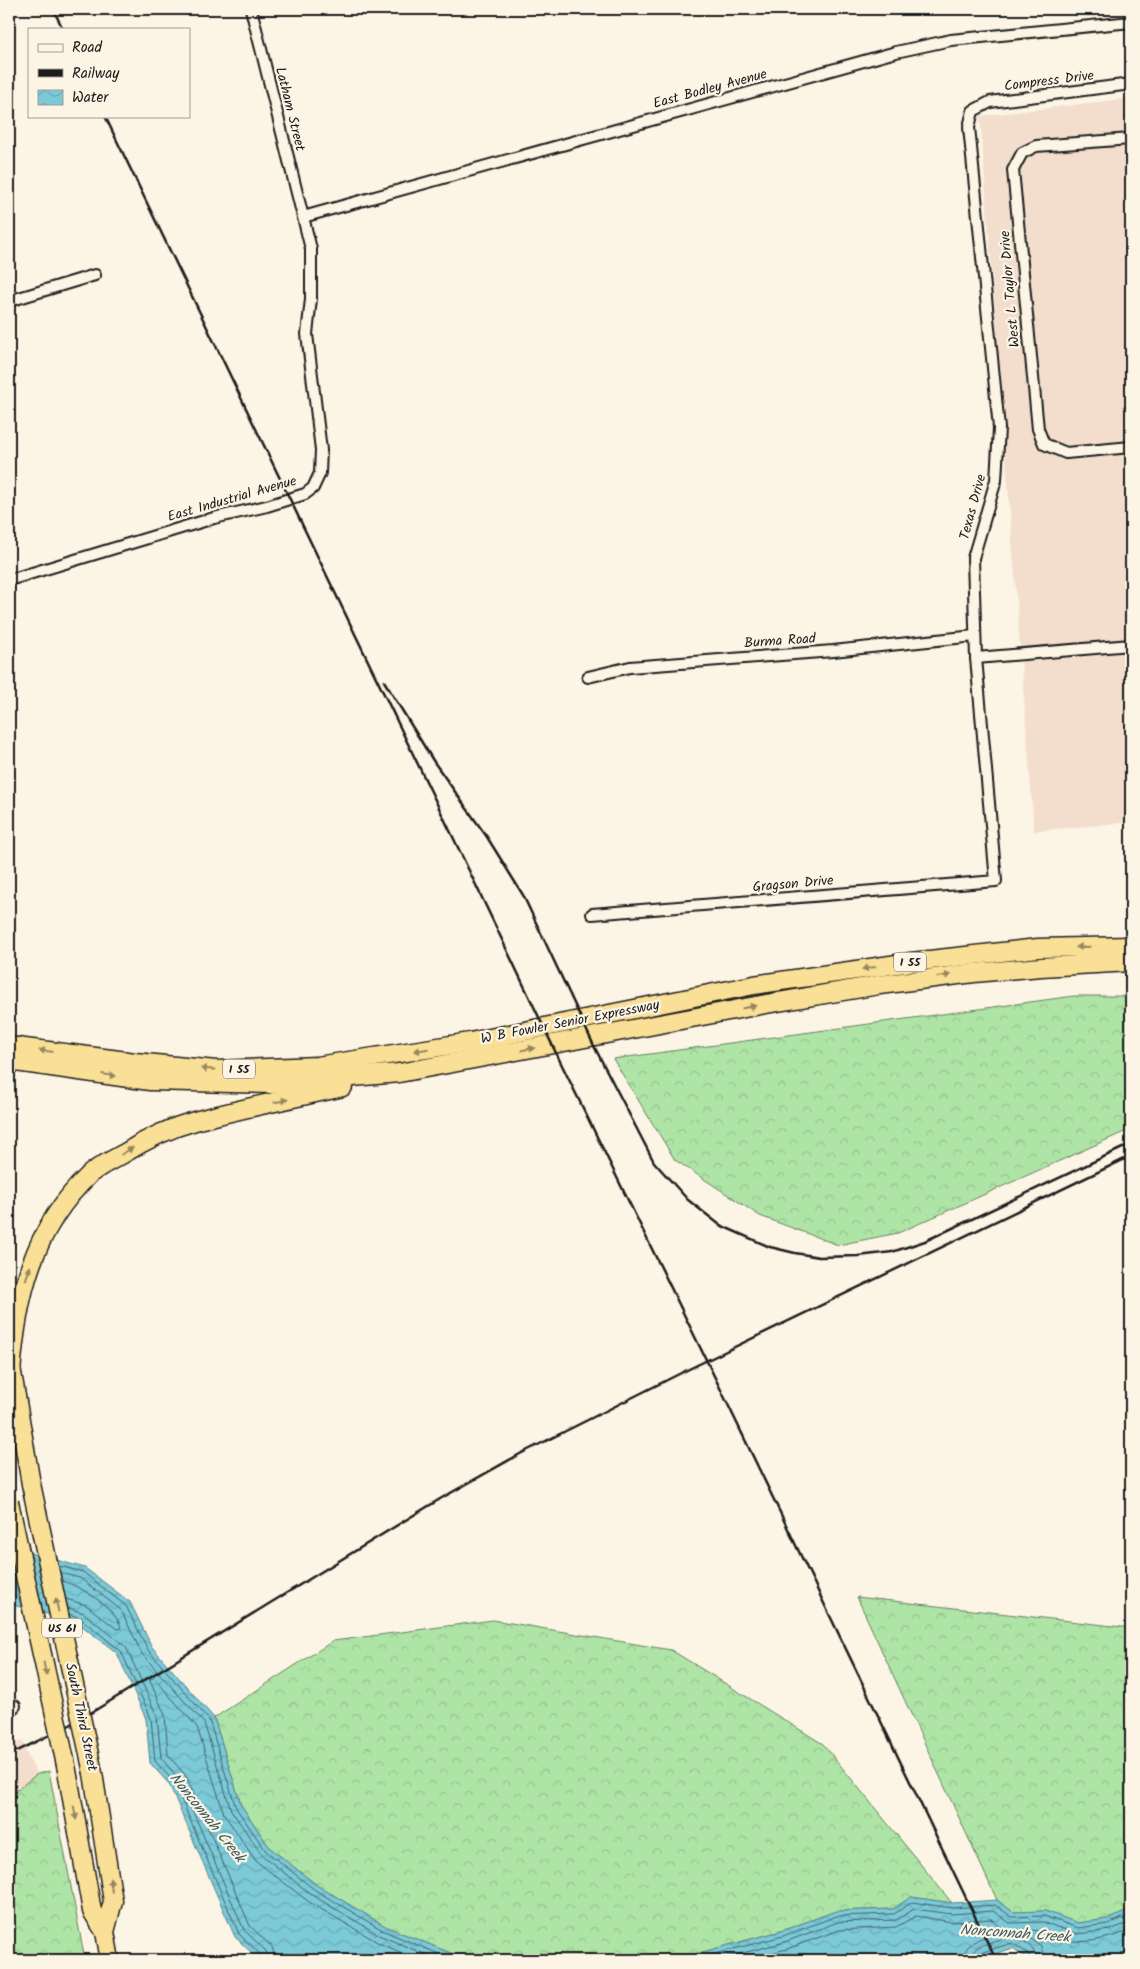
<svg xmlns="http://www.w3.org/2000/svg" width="1140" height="1969" font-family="Kalam,sans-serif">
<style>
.built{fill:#f3decd}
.forest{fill:url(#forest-crowns);stroke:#658061}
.water{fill:url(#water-waves);stroke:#55848d}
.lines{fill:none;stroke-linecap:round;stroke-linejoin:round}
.shore{stroke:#426167;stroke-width:1}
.street-casing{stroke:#1c1c1c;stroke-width:14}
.highway-casing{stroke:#1c1c1c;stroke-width:21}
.street{stroke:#fcf5e5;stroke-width:10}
.highway{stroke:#fadf96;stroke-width:18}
.rail{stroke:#1c1c1c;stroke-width:2.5}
.highway-bridge-casing{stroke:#1c1c1c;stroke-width:21;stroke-linecap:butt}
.highway-bridge{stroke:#fadf96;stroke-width:18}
.oneway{fill:#96875f}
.labels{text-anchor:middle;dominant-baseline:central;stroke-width:4.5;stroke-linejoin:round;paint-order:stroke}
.shield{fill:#fcf5e5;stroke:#5f5d58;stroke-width:1}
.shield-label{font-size:12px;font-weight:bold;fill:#1c1c1c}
.street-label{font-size:14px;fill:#1c1c1c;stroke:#fcf5e5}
.water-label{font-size:15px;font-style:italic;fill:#3d595e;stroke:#fcf5e5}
</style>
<defs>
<pattern id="forest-crowns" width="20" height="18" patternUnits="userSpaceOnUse" patternTransform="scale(1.25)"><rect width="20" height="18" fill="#aee4a6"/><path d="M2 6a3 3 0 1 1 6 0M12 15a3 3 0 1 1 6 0" fill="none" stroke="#95c38e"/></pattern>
<pattern id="water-waves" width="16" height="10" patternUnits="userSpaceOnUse" patternTransform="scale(1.25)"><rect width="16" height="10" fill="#7bc9d8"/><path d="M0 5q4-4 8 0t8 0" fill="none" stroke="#6aacb9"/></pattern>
</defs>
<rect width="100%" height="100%" fill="#fcf5e5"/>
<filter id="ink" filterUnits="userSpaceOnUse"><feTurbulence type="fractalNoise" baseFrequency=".02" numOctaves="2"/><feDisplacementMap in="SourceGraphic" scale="10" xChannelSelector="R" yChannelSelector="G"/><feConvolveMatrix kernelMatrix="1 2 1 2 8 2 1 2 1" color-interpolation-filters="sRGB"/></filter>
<g filter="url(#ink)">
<g class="built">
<path d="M1131,98V822L1034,831L980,116Z"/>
<path d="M23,1740L27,1755L37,1774L9,1796V1747Z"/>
</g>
<g class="forest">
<path d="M1074,996H1131V1129L898,1233L838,1245L760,1216L675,1160L613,1059Z"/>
<path d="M857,1597L1131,1628V1910L1108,1919L1078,1923L1045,1911L1013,1912L997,1900Z"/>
<path d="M493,1620L671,1650L823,1744L952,1903L911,1897L893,1909L836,1911L781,1931L673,1960H492L453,1954L387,1927L318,1886L270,1848L241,1805L214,1718L333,1641Z"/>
<path d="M49,1771L85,1960H9V1796L37,1774Z"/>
</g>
<g class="water">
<path d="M9,1547L85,1568L130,1602L152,1647L214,1718L241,1805L270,1848L318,1886L387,1927L453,1954L492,1960H259L235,1937L169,1784L150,1763L146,1719L117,1653L77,1622L9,1604Z"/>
<path d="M911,1897L952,1903L997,1900L1013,1912L1045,1911L1078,1923L1108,1919L1131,1910V1960H1029L1013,1948L976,1960H673L781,1931L836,1911L893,1909Z"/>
</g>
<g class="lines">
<g class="shore">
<path d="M59,1566L83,1572L126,1606L148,1650L209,1720L236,1808L266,1851L315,1890L384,1931L451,1959L460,1960"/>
<path d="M60,1573L80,1578L121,1610L142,1654L204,1723L231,1810L262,1855L312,1895L381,1936L439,1960"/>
<path d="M62,1581C81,1586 117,1609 121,1628L117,1629L86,1605L66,1599"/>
<path d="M68,1608L84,1613L126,1647L157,1716L161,1758L179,1779L244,1930L266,1951L269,1960"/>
<path d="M69,1614L80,1618L121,1651L151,1718L155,1761L174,1782L239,1934L261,1955L262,1960"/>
<path d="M276,1960L272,1947L250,1926L186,1776L168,1755L165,1715L150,1681L151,1678H154L197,1727L224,1814L256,1861L309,1902L379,1943L419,1960"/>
<path d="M692,1960L783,1936L837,1916L894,1914L912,1902L952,1908L995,1905L1012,1917L1044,1916L1078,1928L1108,1924L1131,1915"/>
<path d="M716,1960L785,1942L838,1922L896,1920L914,1909L952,1914L993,1911L1010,1923L1043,1922L1077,1934L1110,1930L1131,1922"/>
<path d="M744,1960L787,1949L839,1930L896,1927L916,1916L952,1922L991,1919L1002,1928V1932C985,1937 964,1940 963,1960"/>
<path d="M971,1960C971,1956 972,1952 975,1949C980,1945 1007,1936 1013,1937C1023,1937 1037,1951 1037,1960"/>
<path d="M977,1960L980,1953L1012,1943L1029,1954L1031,1960"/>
<path d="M1045,1960L1041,1947L1026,1935L1027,1931C1046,1928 1055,1937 1073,1941C1089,1944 1116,1936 1131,1930"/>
</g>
<g class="street-casing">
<g id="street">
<path d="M1131,139L1036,146L1022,153L1013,170L1038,429L1044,444L1066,453L1131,447"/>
<path d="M303,217L896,52L951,40L1131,22"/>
<path d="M9,301L95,275"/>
<path d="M9,580L214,518L267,506L305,494L313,488L320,473L321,450L307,334L311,299V249L251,9"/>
<path d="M976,658L1131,645"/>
<path d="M588,677L630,667L833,651L975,636"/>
<path d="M592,914L996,881L976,658L973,558L996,480L999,428L969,127L973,111L990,102L1131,84"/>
<path d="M9,1711L15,1706"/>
</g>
</g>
<g class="highway-casing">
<g id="highway">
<path d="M9,1046L135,1062L216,1070L317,1066L470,1042L754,985L911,962L1038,948L1131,946"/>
<path d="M9,1061L150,1081L272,1084L399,1073L766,1004L879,985L974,973L1041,967L1131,962"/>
<path d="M10,1361L31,1484"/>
<path d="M11,1373C17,1296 32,1229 90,1174C99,1166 112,1160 123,1154C145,1140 169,1128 195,1121C243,1108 294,1098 343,1087"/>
<path d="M66,1765L92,1911L105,1932L110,1960"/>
<path d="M93,1773L113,1901L105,1932"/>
</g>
</g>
<use href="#street" class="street"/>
<use href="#highway" class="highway"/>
<g class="rail">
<path d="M53,9L63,29"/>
<path d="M105,116L453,837L557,1055L720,1388L996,1960"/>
<path d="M384,681L434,762L487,837L523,895L595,1048L654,1162L688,1200L720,1225L770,1247L795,1253L819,1257L858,1256L892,1252L925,1241L957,1226L1131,1144"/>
<path d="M9,1755L76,1722L440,1499L520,1454L691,1368L1131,1156"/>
</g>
<g class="highway-bridge-casing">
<g id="highway-bridge">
<path d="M31,1484L93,1773"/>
<path d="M9,1502L66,1765"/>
</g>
</g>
<use href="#highway-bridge" class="highway-bridge"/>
</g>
<defs><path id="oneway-solid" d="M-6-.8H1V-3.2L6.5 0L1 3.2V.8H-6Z" transform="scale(1.25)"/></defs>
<g class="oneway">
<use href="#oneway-solid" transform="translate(1083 947) rotate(179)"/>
<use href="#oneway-solid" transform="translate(869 968) rotate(171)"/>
<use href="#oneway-solid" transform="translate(944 976) rotate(-7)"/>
<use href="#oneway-solid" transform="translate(749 1007) rotate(-11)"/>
<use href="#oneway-solid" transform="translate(528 1049) rotate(-11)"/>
<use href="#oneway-solid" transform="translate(421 1050) rotate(171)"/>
<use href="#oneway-solid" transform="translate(46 1051) rotate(-173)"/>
<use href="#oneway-solid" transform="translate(208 1069) rotate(-175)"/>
<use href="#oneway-solid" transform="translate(109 1075) rotate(8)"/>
<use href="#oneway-solid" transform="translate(281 1101) rotate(-13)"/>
<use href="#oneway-solid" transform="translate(127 1151) rotate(-32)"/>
<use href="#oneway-solid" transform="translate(28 1273) rotate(-71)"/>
<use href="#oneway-solid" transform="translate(57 1605) rotate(-102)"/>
<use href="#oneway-solid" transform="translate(45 1669) rotate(78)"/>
<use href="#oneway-solid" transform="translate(75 1813) rotate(79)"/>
<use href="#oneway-solid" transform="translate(111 1885) rotate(-98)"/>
</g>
</g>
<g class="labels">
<g class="shield">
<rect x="894" y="952.5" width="32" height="19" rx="4"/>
<rect x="223" y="1059.5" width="32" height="19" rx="4"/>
<rect x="42" y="1618.5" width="40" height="19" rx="4"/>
</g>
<g class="shield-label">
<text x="910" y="962">I 55</text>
<text x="239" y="1069">I 55</text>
<text x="62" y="1628">US 61</text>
</g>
<g class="street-label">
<text transform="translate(1049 81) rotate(-7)">Compress Drive</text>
<text transform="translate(710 89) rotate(-15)">East Bodley Avenue</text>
<text transform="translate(290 109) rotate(76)">Latham Street</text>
<text transform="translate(1010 289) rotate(-95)">West L Taylor Drive</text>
<text transform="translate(232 499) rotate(-16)">East Industrial Avenue</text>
<text transform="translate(973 507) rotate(-75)">Texas Drive</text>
<text transform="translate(780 641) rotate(-4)">Burma Road</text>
<text transform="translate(793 884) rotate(-5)">Gragson Drive</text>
<text transform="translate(570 1022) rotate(-11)">W B Fowler Senior Expressway</text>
<text transform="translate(81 1717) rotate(78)">South Third Street</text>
</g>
<g class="water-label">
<text transform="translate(207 1818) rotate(51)">Nonconnah Creek</text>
<text transform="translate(1015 1934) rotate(4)">Nonconnah Creek</text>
</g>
</g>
<rect width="1140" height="1969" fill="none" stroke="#fcf5e5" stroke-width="30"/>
<rect x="15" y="15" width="1110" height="1939" fill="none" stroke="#1c1c1c" stroke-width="2" filter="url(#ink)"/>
<rect x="28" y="28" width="162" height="90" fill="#fcf5e5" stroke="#a29e95"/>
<rect x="38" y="44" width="25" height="8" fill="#fcf5e5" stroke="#a29e95"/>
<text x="72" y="52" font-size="15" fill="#1c1c1c">Road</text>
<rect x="38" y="69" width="25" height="8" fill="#1c1c1c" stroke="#a29e95"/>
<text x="72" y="78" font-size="15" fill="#1c1c1c">Railway</text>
<rect x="38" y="90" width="25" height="15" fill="url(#water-waves)" stroke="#a29e95"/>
<text x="72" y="102" font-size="15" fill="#1c1c1c">Water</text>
</svg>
